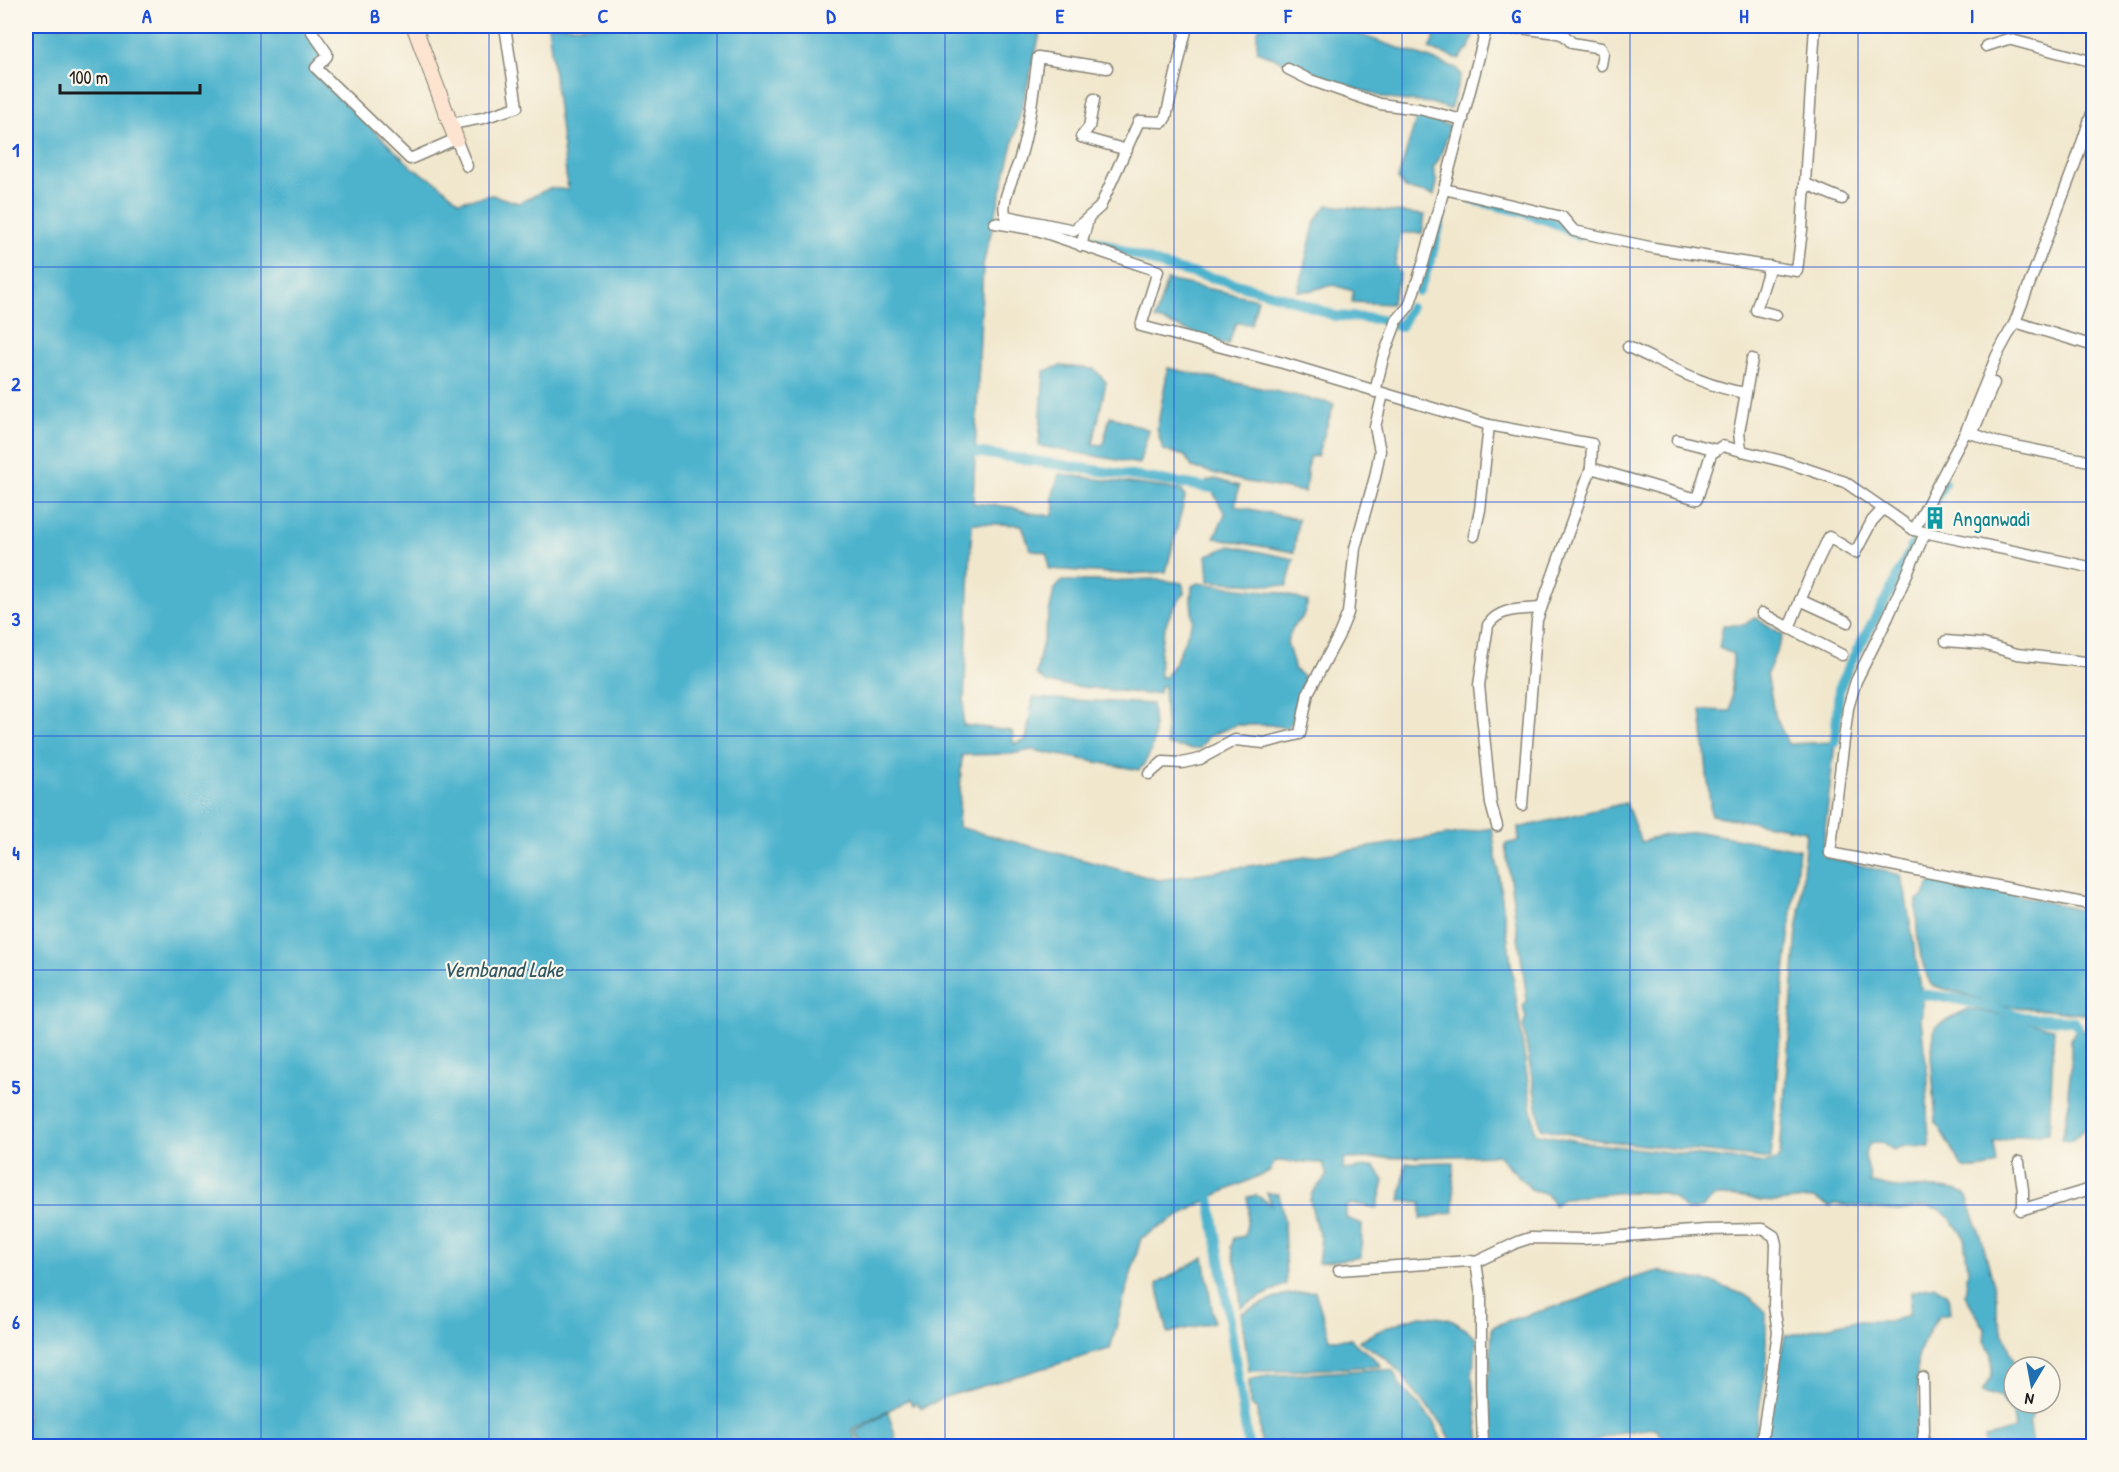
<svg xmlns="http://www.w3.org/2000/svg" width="2119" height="1472" font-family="'Patrick Hand',sans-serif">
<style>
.water{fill:#4eb3cd;stroke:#356874;stroke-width:1.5}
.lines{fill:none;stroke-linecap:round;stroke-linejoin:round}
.canal{stroke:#4eb3cd;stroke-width:10}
.minor-casing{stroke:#868274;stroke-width:13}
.secondary-casing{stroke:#868274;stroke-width:17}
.minor{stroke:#fff;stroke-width:10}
.secondary{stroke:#fde4d0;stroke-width:15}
.grid{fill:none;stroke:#1d4ed8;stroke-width:1.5;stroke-opacity:0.55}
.labels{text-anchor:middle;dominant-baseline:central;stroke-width:4.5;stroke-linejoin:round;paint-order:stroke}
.culture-label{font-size:21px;fill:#0d838f;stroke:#fbf7ec;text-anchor:start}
.water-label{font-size:22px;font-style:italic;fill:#305863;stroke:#fbf7ec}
.neatline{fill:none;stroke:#1d4ed8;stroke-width:2}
.grid-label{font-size:20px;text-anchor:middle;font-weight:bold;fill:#1d4ed8}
</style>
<rect width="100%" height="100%" fill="#fbf7ec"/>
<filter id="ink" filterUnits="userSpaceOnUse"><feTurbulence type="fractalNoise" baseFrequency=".0167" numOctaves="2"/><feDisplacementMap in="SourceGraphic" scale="12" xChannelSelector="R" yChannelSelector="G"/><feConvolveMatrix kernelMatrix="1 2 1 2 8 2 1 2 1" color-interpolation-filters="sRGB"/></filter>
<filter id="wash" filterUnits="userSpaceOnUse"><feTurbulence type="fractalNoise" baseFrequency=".008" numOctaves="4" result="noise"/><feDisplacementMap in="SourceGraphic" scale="24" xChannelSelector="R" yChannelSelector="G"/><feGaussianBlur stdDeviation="1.35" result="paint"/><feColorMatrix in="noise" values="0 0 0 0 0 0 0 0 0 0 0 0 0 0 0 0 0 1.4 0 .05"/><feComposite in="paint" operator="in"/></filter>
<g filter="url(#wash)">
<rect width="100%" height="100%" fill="#f1e7cd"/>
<g class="water">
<path d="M26,26H305L325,54L309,68L414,169L438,183L459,201L492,195L519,203L550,188L568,190L548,26H1042L983,265L973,503L1011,507L1031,513L1052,516L1055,507L1052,498L1059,474L1166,488L1182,491L1185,497L1166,572L1125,574L1049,569L1047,553L1030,549L1022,525L972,523L963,725L1012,731L1014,744L1026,740L1033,698L1152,704C1154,732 1159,747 1139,770L1032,750L1011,754L962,755L958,827L1159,880L1492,828L1535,1132L1537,1134L1596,1144L1765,1163L1777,1160L1780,1154C1786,1079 1792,1005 1797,930L1800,913L1806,831L1711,815L1701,710L1731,711L1733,654L1719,648L1723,625H1744L1755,617L1783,635L1767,674L1774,713L1788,744L1835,742L1822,856L1901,875L1905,892L1923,1000L1921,1021L1928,1078L1927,1114L1930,1147L1905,1146L1893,1150L1882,1142L1869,1144L1865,1156L1871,1180L1869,1182C1879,1184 1888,1188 1898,1188C1921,1188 1945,1185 1966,1194L1982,1240L1997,1297V1316L2016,1367H2014V1403H2037L2029,1424L2032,1446H1985L1984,1438L2015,1429L2013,1415L2000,1397L1982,1392L1992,1375L1991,1353L1984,1341L1985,1329L1965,1295L1968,1270L1964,1237L1952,1220L1939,1209L1926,1206L1899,1211L1834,1204L1830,1207L1814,1198L1776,1202L1760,1201L1746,1197L1715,1196L1702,1208L1688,1211L1675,1199L1662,1193L1628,1192L1564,1198L1554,1205L1547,1194L1531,1189L1498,1155L1344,1159L1343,1170L1375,1166L1384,1181L1377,1208L1355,1204L1346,1206V1218L1362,1224L1361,1257L1318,1263L1321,1237L1316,1226L1310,1200L1312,1193L1327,1176L1323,1163L1275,1161L1270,1171L1214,1196L1141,1238L1110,1349L945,1397L922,1408L916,1403L912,1405L909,1399L852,1431L859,1444L855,1446H26Z"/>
<path d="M1260,26H1335L1456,68L1461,75L1450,109L1431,103L1388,99L1310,73L1257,51V33Z"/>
<path d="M1456,26H1476L1469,48L1459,59L1429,49L1438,30Z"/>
<path d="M1417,116L1451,126L1439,159L1433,168L1437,183L1434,195L1405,188L1398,179Z"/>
<path d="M1327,205L1425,215L1422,233H1401L1395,264L1400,274L1391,304L1352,302L1353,291L1333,285L1308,291H1298L1315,221Z"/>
<path d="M1167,280L1258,299L1251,324L1236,323L1228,345L1155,319Z"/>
<path d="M1060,366L1094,369L1106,382L1093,444L1103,445L1110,416L1149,430L1139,464L1039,446L1044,371Z"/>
<path d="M1168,368L1334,404L1317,456L1309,457L1305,492L1242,481L1192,467L1185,456L1163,450L1157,429Z"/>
<path d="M1215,479L1239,486L1235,506L1298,519L1294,552L1214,538L1225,514L1207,481Z"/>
<path d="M1231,546L1294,559L1287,586L1209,581L1207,555Z"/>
<path d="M1152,579L1182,583L1185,593C1163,616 1158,647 1160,677H1165L1176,661L1193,620L1191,601L1192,586L1198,583L1282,593L1308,602L1302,618L1294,625L1287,642L1295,670L1305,678L1296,701L1293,721L1287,728L1270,725H1236L1209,736L1200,748L1193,749L1167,745L1164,686H1160L1159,693L1146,694L1047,683L1036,674L1054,590L1062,581H1107Z"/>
<path d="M1626,803L1641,842L1665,835L1699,832L1799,849L1783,991L1771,1159L1598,1140L1541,1128L1523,1026L1526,1018L1523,1007L1527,1001L1526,992L1505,844L1519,841L1518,828Z"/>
<path d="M1931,882L2013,894L2093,913V1015L2004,1006L1931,985C1918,957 1915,931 1917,900L1923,896Z"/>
<path d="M1967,1009C1997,1011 2025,1023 2054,1028L2049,1133L2018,1136L1994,1143L1997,1164C1987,1168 1971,1172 1962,1167L1936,1122L1931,1056L1935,1027Z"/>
<path d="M2078,1027L2093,1033V1123L2071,1141L2061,1140L2069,1104L2068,1092L2071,1068V1038Z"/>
<path d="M1453,1162L1454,1212L1421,1219V1202L1400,1201L1406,1163Z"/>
<path d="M1267,1193L1279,1194L1284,1221L1286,1284L1241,1307L1238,1273L1231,1247L1234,1238L1245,1236L1249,1208L1247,1197L1256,1195L1272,1205Z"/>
<path d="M1204,1257L1214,1322L1168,1333L1157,1284Z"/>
<path d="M1658,1271L1714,1283L1750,1297L1766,1312V1367L1753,1446H1669L1656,1428L1617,1433L1580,1446H1487L1488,1416L1487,1381L1490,1370L1492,1327L1510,1320L1578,1300L1623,1281Z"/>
<path d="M1935,1286L1948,1294L1950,1313L1939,1316C1930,1329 1918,1348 1917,1364C1917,1388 1922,1409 1914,1431L1920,1445L1918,1446H1778L1779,1443L1775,1437L1764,1436L1769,1403L1785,1336L1852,1321H1892L1909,1315L1911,1292Z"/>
<path d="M1315,1291L1330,1339H1351C1360,1351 1374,1354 1381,1366L1285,1371H1249L1241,1313L1283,1295Z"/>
<path d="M1421,1316C1452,1317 1454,1320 1477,1339L1472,1376L1480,1442L1453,1443L1441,1422L1417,1395L1402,1375L1388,1360L1359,1341C1379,1330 1399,1321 1421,1316Z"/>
<path d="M1380,1369L1393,1371L1401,1387L1420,1406L1434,1423L1442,1441L1417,1442L1409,1446H1288L1287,1442L1278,1441L1280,1446H1261L1258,1410L1250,1405L1249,1380L1266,1376Z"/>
<path d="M888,1412L896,1438L885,1446H864L855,1432Z"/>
</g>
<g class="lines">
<g class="canal">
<path d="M1472,200L1519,211L1552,222L1578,236"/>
<path d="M1063,231L1103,243L1167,267L1222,280L1293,300L1335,316L1379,319L1400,327L1410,308"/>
<path d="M1418,291C1431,263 1438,237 1443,206"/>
<path d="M975,452L1212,488"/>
<path d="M1835,742L1839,689L1850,663L1888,595L1944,483"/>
<path d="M1918,994L1952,998L1992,1007L2022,1017L2073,1021L2078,1027"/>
<path d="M1208,1186L1228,1309L1248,1446"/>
</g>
</g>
</g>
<g filter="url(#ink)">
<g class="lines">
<g class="minor-casing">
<g id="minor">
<path d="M308,26L327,53V56L316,68L410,159L456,139L467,166"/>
<path d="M1487,26L1444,189L1562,217L1574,231L1654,248L1797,271L1802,230L1815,26"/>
<path d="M1487,26L1506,30L1521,28L1557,33L1564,35L1572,43L1601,48L1603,53L1601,65"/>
<path d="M1986,46L2008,39L2094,62"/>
<path d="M1107,68L1038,57C1033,91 1030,125 1020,158C1016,173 999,202 1006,216L1074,230L1100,207L1139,121L1163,122L1166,117L1187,26"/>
<path d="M1288,69L1310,80L1380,104L1419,109L1463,120"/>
<path d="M1094,99L1089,127L1081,137L1127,150"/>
<path d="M451,124L483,118L517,107L505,26"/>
<path d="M1806,184L1842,199"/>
<path d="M995,223L1037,230L1158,271L1141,326L1283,363L1489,425L1592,444L1591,468L1537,620L1522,805"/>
<path d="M1081,246L1088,219"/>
<path d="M1770,266L1756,310L1776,315"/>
<path d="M2015,322L2094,346"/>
<path d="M1628,347C1666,364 1704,387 1746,393"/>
<path d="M1375,392L1383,358L1397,320L1409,306L1423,264L1444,189"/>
<path d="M1966,431L1995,442L2094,462"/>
<path d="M1972,434L1994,383"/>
<path d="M1677,440L1717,450"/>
<path d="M1741,451L1739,432L1752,359"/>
<path d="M1591,468L1697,499L1711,454L1722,446L1786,462L1845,482L1914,530L2094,568"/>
<path d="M1914,530L1966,431L1997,355L2015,322L2076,161L2094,107"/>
<path d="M1925,533L1888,617L1856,681L1848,708L1830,853L2094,905"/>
<path d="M1474,536L1480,510L1489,425"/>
<path d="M1800,600L1848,622"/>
<path d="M1762,613L1789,628L1809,579L1829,537L1855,553L1872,521L1883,509"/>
<path d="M1789,628L1842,655"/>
<path d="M1946,641L1983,644L2017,654L2094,663"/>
<path d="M1149,774L1163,762L1182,763L1200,759L1235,740L1264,743L1300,734L1308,693L1338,637L1348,613L1355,548L1375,477L1380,451L1375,427L1383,394"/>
<path d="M1497,826L1491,804L1479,685L1488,625C1500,607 1521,610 1541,608"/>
<path d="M2019,1162L2023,1190V1209"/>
<path d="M2020,1210L2094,1188"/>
<path d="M1476,1262L1481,1296V1387L1483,1446"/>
<path d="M1339,1270L1469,1261L1476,1262L1518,1242L1530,1238L1583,1239L1706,1230L1763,1229L1774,1236L1776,1244L1774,1306L1778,1332L1761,1446"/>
<path d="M1922,1446L1924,1431L1923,1378"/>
</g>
</g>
<g class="secondary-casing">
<path id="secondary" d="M414,26L456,139"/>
</g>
<use href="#minor" class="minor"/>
<use href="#secondary" class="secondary"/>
</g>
</g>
<path class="grid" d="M261,26V1446M489,26V1446M717,26V1446M945,26V1446M1174,26V1446M1402,26V1446M1630,26V1446M1858,26V1446M26,267H2094M26,502H2094M26,736H2094M26,970H2094M26,1205H2094"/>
<defs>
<g id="building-bare" transform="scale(1.8)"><path d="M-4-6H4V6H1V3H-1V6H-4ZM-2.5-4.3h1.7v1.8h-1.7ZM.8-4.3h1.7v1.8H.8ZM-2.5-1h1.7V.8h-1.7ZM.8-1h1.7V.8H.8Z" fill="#0f9aa8" stroke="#fbf7ec" stroke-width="2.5" paint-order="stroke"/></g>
</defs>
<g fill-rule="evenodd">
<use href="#building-bare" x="1935" y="518"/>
</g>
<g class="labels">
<g class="culture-label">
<text x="1953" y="518">Anganwadi</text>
</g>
<g class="water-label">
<text x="503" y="969">Vembanad Lake</text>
</g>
</g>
<rect width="2119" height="1472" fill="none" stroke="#fbf7ec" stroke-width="66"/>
<g transform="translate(2032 1385) rotate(190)"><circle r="28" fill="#fbf7ec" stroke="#a29f99" stroke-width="1.5"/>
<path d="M0-4.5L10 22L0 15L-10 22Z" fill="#1f6fb2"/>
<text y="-9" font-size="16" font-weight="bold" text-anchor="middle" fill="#1c1c1c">N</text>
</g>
<path d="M60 84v9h140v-9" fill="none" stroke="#1c1c1c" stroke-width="3"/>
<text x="69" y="84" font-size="18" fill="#1c1c1c" stroke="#fbf7ec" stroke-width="4.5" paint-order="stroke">100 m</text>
<rect x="33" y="33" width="2053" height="1406" class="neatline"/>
<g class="grid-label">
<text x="147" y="23">A</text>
<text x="375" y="23">B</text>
<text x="603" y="23">C</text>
<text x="831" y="23">D</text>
<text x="1060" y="23">E</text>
<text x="1288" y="23">F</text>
<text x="1516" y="23">G</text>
<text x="1744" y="23">H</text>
<text x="1972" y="23">I</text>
<text x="16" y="157">1</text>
<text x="16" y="391">2</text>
<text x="16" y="626">3</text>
<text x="16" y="860">4</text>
<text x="16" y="1094">5</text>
<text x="16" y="1329">6</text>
</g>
</svg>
